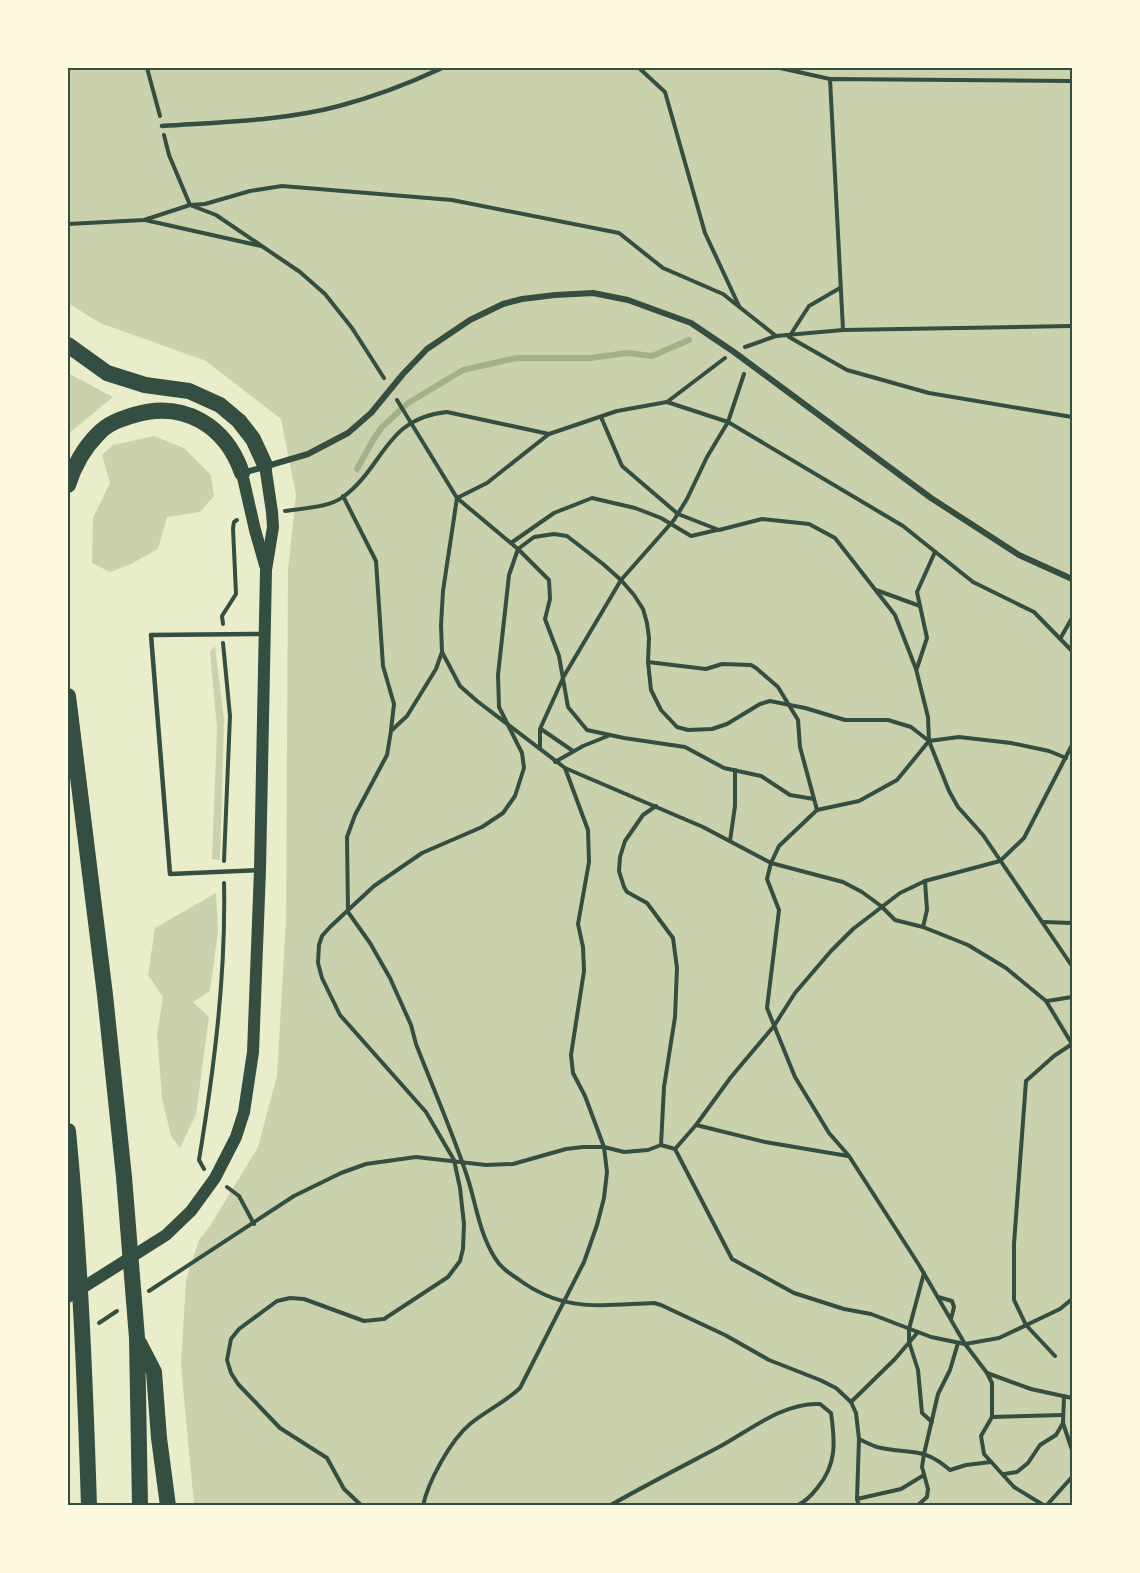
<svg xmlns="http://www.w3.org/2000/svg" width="1140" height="1573" font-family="Barlow,sans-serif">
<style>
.green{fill:#cad2ad}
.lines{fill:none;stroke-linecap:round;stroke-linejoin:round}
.stream{stroke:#a3b18a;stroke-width:6}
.path{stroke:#344e41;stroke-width:4}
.service{stroke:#344e41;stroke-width:4.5}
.minor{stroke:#344e41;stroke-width:6}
.secondary{stroke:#344e41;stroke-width:12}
.trunk{stroke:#344e41;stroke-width:16}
.neatline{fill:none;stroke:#344e41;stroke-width:2}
</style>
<rect width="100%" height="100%" fill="#e9edc9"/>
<g class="green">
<path d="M68,68H1072V1505H194L181,1365L186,1280L199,1240L210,1226L258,1147L277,1076L286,920L288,571L296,495L281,419L206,361L100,323L68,303Z"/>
<path d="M68,373L113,397L68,434Z"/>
<path d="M154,436L184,448L211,475L214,496L200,512L167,517L158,549L131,564L110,572L92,563L93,518L110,483L102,455L113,445Z"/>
<path d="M215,646L224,720L220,860L212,859L217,728L210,652Z"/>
<path d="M216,893L218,931L210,991L193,1002L209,1017L196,1114L180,1148L171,1136L162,1098L157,1034L163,997L148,975L155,928Z"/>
</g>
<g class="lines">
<path class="stream" d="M357,469L373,440L382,427L408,403L463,370L516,358H591L627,353L652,356L689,340"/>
<g class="path">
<path d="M147,68L160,116"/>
<path d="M639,68L665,92L705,233L739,306"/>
<path d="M780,68L830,79"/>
<path d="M164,135L169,155L190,205L216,215L300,272L325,294L352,328L384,378"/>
<path d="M145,220L261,246"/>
<path d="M68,224L144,220L190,205L205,204L250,191L282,186L452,200L619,233L663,268L723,294L776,336L843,330L1072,326"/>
<path d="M840,288L809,306L789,337L847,370L929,393L1072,417"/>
<path d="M843,330L830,79L1072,81"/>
<path d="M745,347L776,336"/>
<path d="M397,400L457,498L518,549L549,580L550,599L545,619L559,656L568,707L587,730L624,738L685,747L724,768L761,776L790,795L814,799"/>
<path d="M667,402L728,422L903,526L973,582L1034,612L1072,651"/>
<path d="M601,417L622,466L678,514L719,530L762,519L809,524L835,538L895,615L916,669L928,717L929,741L897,780L859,801L817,810L779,846L771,863L767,879L779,910L767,1008L795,1077L829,1133L849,1156L919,1265L965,1344L987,1373L992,1383V1417L981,1436L984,1454L1014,1487L1045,1506"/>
<path d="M343,496L376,561L383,666L394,704L391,730"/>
<path d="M457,498L443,591L441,625L442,652L460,686L477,701L565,768L703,827L771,863L843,882L862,892L881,906L895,920L923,927L968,945L1006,968L1046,1001L1072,1044"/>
<path d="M457,498L487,483L549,434L617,411L667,402L725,358"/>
<path d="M285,511C303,508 328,508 343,497C385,466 385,418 447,412L549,434"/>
<path d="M511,543L554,513L592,498L635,508L661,518L691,536L717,530"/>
<path d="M876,590L920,606"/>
<path d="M223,624L222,616L236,594L233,528L234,522L237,520"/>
<path d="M1060,639L1072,618"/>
<path d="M223,643L230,716L224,861"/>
<path d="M442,652L436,669L407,716L391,731L387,755L355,815L347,837L348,912L370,943L390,978L411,1025L416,1044C433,1088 452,1131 467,1176C476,1203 479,1233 495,1258C500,1267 509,1273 518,1279C564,1313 600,1305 654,1303L661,1305L725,1335L769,1360L820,1380L836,1388L851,1402L856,1413L859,1439L857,1499L859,1506"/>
<path d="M648,662L706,669L722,664L751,665L756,668L778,687L798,720L800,747L817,810"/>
<path d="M917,668L927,638L917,592L935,552"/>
<path d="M541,729L573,751"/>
<path d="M929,741L959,737L1011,743L1049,751L1066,758"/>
<path d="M540,749V729L564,676L621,580L674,520L687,499L707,457L728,422L744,374"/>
<path d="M555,762L583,746L608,736"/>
<path d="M656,806L643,815L625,841L620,857L619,871L624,887L627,892L647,903L673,938L677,968L675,1017L664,1087L661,1145"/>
<path d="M730,841L735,806V770"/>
<path d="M1044,922L1072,923"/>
<path d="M923,927L927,910L925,881"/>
<path d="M1047,1001L1072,997"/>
<path d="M696,1125L765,1142L848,1156"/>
<path d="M675,1149L732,1259L794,1293L844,1309L871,1314L931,1337L965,1344L999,1338L1060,1309L1072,1299"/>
<path d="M204,1169L199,1160C214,1069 226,976 224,883"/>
<path d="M227,1187L239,1196L254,1224"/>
<path d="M924,1273L909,1329V1342L918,1370L922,1413L932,1422"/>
<path d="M149,1291L294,1196L341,1173L366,1164L416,1157L486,1165L513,1164L566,1149L583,1147H604L624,1152L648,1150L661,1145L675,1149L696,1125L731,1077L774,1026L795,993L831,951L853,929L900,893L925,881L1000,861L1024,838L1072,745"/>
<path d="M938,1297L952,1301L954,1307L951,1319"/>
<path d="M99,1323L117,1311"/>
<path d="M1055,1356L1026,1325L1014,1300V1244L1026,1081L1054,1056L1072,1044"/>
<path d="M987,1373L1031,1389L1072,1398"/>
<path d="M1064,1396L1063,1423L1072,1450"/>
<path d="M851,1402L895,1359L918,1332"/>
<path d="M992,1417L1063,1415"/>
<path d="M859,1439C865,1442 871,1445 877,1447C909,1455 921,1445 950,1470L966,1465L991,1462"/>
<path d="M1004,1474L1017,1472L1028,1463L1040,1445L1056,1435L1063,1423"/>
<path d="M857,1499L901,1489L924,1475"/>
<path d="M362,1506L344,1489L327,1458L280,1428L238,1384L231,1373L227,1360L231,1339L239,1329L277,1301L290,1298L304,1299L364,1321L384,1319L448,1277L460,1261L463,1249L464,1224L460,1188L454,1160L426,1112L340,1015L322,978L318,963L319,945L322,936L330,927L374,886L422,853L482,827L503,813L515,796L524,768L522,753L499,707L498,675L509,575L518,549L534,537L554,534L567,536L603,564L621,580L634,595L643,609L647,623L649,638L648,662L651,690L661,710L677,727L688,730L712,729L727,724L760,704L770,701L805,708L845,720H888L911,727L929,741L949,791L958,807L983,835L1072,966"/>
<path d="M423,1506C428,1481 451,1440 470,1424C486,1411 505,1402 520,1388L584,1262L597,1225L604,1198L607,1172L604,1147L585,1096L573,1073L571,1055L584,971L583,947L578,924L589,862L588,830L565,768"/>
<path d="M609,1506C646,1485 683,1466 719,1447C750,1430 784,1402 820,1404L831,1413C835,1441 837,1464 818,1487C812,1495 806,1502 796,1506"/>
<path d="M917,1506L927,1497L928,1489L922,1467L924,1454L938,1394L950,1370L958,1343"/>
<path d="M1046,1506L1072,1477"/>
</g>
<g class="service">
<path d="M162,126C220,122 283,121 339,106C373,97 410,83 442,68"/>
<path d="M259,870L170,874L151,635L264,634"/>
</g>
<path class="minor" d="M243,473L308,454L348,433L371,413L403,374L427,349L470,320L503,304L522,299L555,295L593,293L628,300L691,323L734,352L931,498L1019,555L1072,579"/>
<g class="secondary">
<path d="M242,473L255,530L265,565"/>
<path d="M68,1297L166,1235L191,1211L215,1178L236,1137L244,1112L253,1052L260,870L266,570L273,527L272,512L265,465"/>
</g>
<g class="trunk">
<path d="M68,345L107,373L145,385L189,391L220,405L239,421L253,439L265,465"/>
<path d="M68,485C74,466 84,448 98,434C108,423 121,419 134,415C184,400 226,426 242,473"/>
<path d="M68,696L105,995L124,1177L137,1338L140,1506"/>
<path d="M68,1131C80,1256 85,1380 89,1506"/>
<path d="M68,1288L70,1260"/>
<path d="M139,1343L154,1372L159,1438L168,1506"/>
</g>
</g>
<rect width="1140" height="1573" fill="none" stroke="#fefae0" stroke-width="138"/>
<rect x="69" y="69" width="1002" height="1435" class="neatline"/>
</svg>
